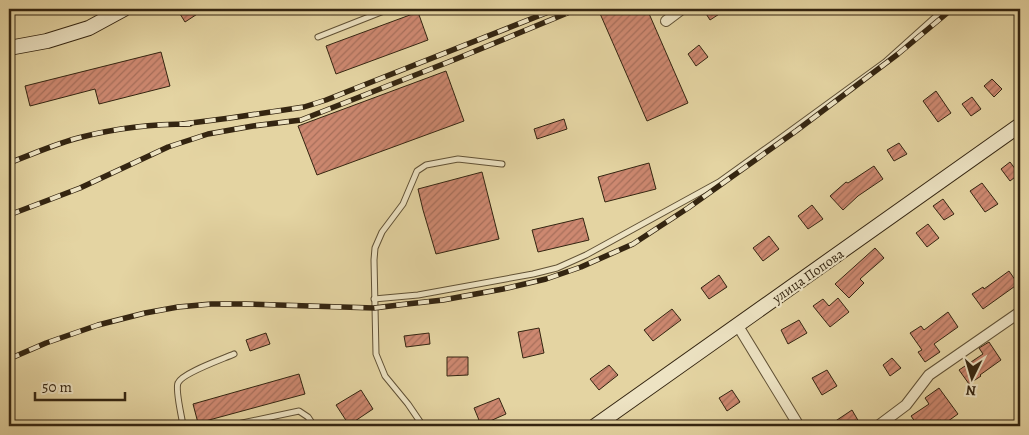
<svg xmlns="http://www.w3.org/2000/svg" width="1029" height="435" font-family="Alegreya,serif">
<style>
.building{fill:url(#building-hatch);stroke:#342511}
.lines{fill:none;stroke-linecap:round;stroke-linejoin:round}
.lane-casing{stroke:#605135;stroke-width:7}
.street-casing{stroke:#605135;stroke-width:12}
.secondary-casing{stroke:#342511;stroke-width:16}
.lane{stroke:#ede3c3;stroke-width:5}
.street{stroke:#ede3c3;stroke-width:10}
.secondary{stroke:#ede3c3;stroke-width:14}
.rail-casing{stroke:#342511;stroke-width:5.5}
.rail{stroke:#ede3c3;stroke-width:4;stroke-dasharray:11;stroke-linecap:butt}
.labels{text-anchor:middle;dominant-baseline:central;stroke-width:4.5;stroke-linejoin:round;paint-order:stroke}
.street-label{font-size:14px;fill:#342511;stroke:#ede3c3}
</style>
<defs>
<pattern id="building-hatch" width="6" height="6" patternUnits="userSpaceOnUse" patternTransform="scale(1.25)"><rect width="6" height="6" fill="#cd8870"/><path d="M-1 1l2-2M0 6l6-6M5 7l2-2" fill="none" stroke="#a76f5b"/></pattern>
</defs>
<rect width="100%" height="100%" fill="#e4d4a2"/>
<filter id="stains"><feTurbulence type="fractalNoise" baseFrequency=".004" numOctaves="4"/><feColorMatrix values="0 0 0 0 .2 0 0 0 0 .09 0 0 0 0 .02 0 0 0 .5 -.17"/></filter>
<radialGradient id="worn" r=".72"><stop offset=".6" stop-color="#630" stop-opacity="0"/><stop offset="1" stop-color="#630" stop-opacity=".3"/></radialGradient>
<g class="building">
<path d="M177,9H205L185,22Z"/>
<path d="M598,9H647L688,103L647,121Z"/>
<path d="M703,9H727L710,20Z"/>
<path d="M418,12L428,40L336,74L326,46Z"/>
<path d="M699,45L708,57L696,66L688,54Z"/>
<path d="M161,52L170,86L99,104L95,89L30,106L25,86Z"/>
<path d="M446,71L464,121L317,175L298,126Z"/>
<path d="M992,79L1002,89L994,97L984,86Z"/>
<path d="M936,91L951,113L938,122L923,101Z"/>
<path d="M972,97L981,109L971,116L962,104Z"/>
<path d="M564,119L567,129L537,139L534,129Z"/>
<path d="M899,143L907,154L894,161L887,150Z"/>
<path d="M1010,162L1019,174L1010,181L1001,169Z"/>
<path d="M649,163L656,189L605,202L598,177Z"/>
<path d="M874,166L883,179L858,196L843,210L830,196L846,182L848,183Z"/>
<path d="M482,172L499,239L436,254L423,210L418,189Z"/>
<path d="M982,183L998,204L985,212L970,191Z"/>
<path d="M943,199L954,214L944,220L933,206Z"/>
<path d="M812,205L823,219L808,229L798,216Z"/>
<path d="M583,218L589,240L538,252L532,230Z"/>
<path d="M928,224L939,238L927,247L916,233Z"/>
<path d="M769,236L779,249L763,261L753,248Z"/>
<path d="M875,248L884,258L860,279L864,283L849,298L835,284Z"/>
<path d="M1009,271L1018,284L983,309L972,294L983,287L984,289Z"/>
<path d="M719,275L727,287L709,299L701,288Z"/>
<path d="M838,298L849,312L830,327L813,306L823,299L829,306Z"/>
<path d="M672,309L681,320L653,341L644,330Z"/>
<path d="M948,312L958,327L934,344L940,352L925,362L918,352L922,350L910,333L921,326L924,330Z"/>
<path d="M799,320L807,333L788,344L781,330Z"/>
<path d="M539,328L544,353L523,358L518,332Z"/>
<path d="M266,333L270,344L250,351L246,340Z"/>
<path d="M429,333L430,344L406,347L404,336Z"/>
<path d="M989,342L1001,360L980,375L981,376L969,384L959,370L983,354L979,348Z"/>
<path d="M447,357H468V375L447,376Z"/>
<path d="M892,358L901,368L890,376L883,365Z"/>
<path d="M609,365L618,375L599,390L590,379Z"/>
<path d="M827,370L837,386L822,395L812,378Z"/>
<path d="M299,374L305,394L198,423L193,404Z"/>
<path d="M939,388L958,414L944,424L941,420L932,426H918L911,416L929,404L925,398Z"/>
<path d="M361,390L373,409L349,425L336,405Z"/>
<path d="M732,390L740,402L727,411L719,398Z"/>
<path d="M499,398L506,414L481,425L474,408Z"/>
<path d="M852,410L859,422L853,426H828Z"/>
</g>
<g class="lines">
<g class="lane-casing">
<g id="lane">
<path d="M318,37L389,9"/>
<path d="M374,299L418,295L533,274L557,268L586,255L719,182L775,142L885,62L944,9"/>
<path d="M183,426C182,417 175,390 178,383C182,373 223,359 234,354"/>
<path d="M228,426L299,411L308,417L314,426"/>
<path d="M423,426L408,404L385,376L376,354L374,260L375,248L382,232L403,204L417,171L426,165L458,159L502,164"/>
</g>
</g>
<g class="street-casing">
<g id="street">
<path d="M666,21L682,9"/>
<path d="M738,326L799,426"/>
<path d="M878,426L906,405L929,375L1020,312"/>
</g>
</g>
<g class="secondary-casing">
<g id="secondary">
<path d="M9,48L47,41L89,28L124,9"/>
<path d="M595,426L1020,125"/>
</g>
</g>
<use href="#lane" class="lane"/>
<use href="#street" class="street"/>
<use href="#secondary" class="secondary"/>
<g class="rail-casing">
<g id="rail">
<path d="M183,124L230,118L304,107L326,100L556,9"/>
<path d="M9,163C33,154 57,143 82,137C117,128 154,124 190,124"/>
<path d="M9,215L80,188L168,147L208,134L253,126L301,120L456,59L577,9"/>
<path d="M9,359L46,343L98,325L145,313L178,307L211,304H246L374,308L407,304L443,300L503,289L546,279L581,267L633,244L688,208L796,131L898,54L952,9"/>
</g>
</g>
<use href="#rail" class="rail"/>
</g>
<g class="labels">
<g class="street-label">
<text transform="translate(808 276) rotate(-35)">улица Попова</text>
</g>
</g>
<rect width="1029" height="435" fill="none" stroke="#e4d4a2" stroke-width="30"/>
<rect x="10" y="10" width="1009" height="415" fill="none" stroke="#342511" stroke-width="2.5"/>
<rect x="15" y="15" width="999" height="405" fill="none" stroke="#342511"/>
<g transform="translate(972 378) rotate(185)" stroke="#ede3c3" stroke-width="4" paint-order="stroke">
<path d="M0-4L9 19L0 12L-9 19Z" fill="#342511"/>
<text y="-8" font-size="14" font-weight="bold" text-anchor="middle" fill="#342511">N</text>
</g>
<path d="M35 392v8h90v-8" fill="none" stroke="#342511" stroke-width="2.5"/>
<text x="42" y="392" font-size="15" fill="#342511" stroke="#ede3c3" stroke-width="4" paint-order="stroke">50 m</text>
<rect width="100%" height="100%" filter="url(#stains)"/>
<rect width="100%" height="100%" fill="url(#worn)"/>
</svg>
